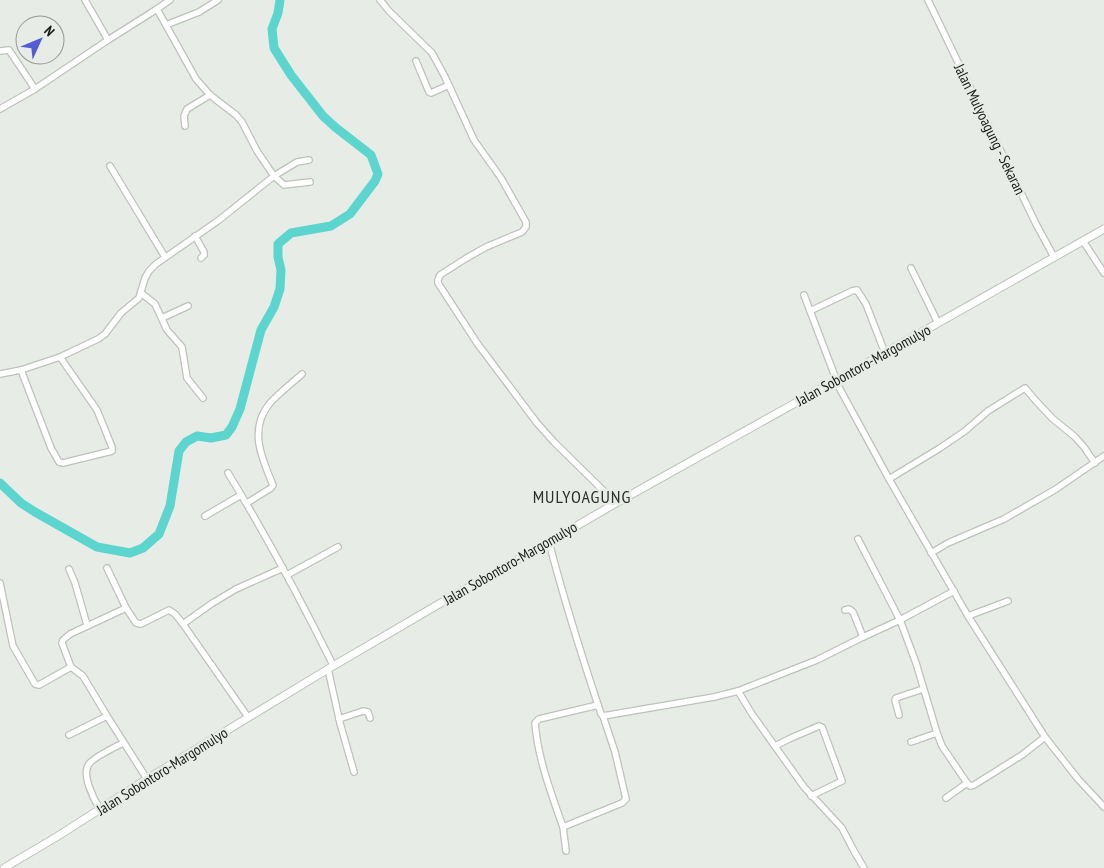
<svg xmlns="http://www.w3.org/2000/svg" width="1104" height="868" font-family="'PT Sans Narrow',sans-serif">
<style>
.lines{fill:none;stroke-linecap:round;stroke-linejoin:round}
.river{stroke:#5dd5cf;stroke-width:9}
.minor-casing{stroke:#bec2bc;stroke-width:8}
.tertiary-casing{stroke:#bec2bc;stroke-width:9}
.minor{stroke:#fff;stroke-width:5.5}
.tertiary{stroke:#fff;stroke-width:7}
.labels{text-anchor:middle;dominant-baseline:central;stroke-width:5;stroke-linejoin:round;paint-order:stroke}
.street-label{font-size:15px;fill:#181a17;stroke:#e8ece6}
.quarter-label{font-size:18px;letter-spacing:1px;fill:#2c2f2b;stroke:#e8ece6}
</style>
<rect width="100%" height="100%" fill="#e8ece6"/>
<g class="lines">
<path class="river" d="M0,483L21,503L35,512L97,547L130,553L143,548L159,534L170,506L179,451L186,442L197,436L211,438L226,435L232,427L240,409L261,330L274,307L280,289L281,270L278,257V244L291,233L331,226L350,214L375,181L378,174L371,155L335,127L323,116L291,75L274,48L272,29L278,13L280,0"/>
<g class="minor-casing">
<g id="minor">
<path d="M380,0L389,11L432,53L445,77L474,140L501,178L526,222V227L522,232L486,247L465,259L440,275L438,280V283L477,343L537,423L554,442L616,503"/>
<path d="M928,0L1036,224L1054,257"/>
<path d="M157,9L170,0"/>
<path d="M166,25L199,12L218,0"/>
<path d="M0,51L9,50L35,89"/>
<path d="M416,61L429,92L431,93L449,85"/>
<path d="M0,109L35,89L108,40L85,0"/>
<path d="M185,126L184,116L187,109L210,95"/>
<path d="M309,160L297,162L274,176L284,185L310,182"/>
<path d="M110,166L165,257"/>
<path d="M195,236L204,252V255L201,258"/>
<path d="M1083,241L1104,273"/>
<path d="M911,268L938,323"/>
<path d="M141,293L155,304L167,330L182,347L187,378L203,398"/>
<path d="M804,295L836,379"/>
<path d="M810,311L852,291L857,290L866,304L885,353"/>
<path d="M162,318L188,306"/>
<path d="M21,370L51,448L59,462L63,463L112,451V447L97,410L60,357"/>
<path d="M0,374L21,370L60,357L98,339L105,334L121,313L139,298L145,278L149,271L156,264L219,220L274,176L257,151L242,122L236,115L210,95L196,79L157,9L108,40"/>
<path d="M835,380L889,479L968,616L1045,737L1078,779L1104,807"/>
<path d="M228,473C266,535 301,600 333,665"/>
<path d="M889,479L940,448L965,431L988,411L1025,388L1036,401L1053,419L1074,436L1084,447L1095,463"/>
<path d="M247,503L271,488L273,485C262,459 248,429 270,403C279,393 291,384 302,374"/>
<path d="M205,516L241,495"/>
<path d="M858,539L900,620L916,663L937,733L942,746L967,783L970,786L974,785L1022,755L1045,737"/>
<path d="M549,542C564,600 582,657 601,714L603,716L714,697L738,691L817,660L863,637L900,620L954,591"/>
<path d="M931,553L948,543L1004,519L1056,489L1104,456"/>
<path d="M107,568L126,608L136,623L141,624L169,610L175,614L183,624L248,717"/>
<path d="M69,569L75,583L87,625"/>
<path d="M287,575L338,547"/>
<path d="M0,583L13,646L35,684L39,685L71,667"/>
<path d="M126,608L70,634L63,640L62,643L71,667L83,676L107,716L147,779"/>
<path d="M845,610L849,609L853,612L863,637"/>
<path d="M968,616L1008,601"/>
<path d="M183,624L211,604L236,589L283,568"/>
<path d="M328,669L340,723L354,772"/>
<path d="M738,691L752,714L804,787L842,828L854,851L864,868"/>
<path d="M598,705L539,719L535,723C538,759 551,793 563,827L622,803L626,799L615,752L603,716"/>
<path d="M899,715L895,700L896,698L923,689"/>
<path d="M339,719L363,711L368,712L370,718"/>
<path d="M69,735L107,716"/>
<path d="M911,742L937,733"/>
<path d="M775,746L791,738L819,726L822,727L842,781L811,796"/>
<path d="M946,798L967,783"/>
<path d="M100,809C94,800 81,774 89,764C94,757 115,747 123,743"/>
<path d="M563,827L566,851"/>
</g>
</g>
<g class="tertiary-casing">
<path id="tertiary" d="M4,868L58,836L147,779L328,669L439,604L549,542L616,503L885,353L1104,229"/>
</g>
<use href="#minor" class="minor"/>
<use href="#tertiary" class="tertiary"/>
</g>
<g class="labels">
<g class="street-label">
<text transform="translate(990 129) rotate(64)">Jalan Mulyoagung - Sekaran</text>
<text transform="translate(863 365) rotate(-29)">Jalan Sobontoro-Margomulyo</text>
<text transform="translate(510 563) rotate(-30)">Jalan Sobontoro-Margomulyo</text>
<text transform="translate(162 771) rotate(-32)">Jalan Sobontoro-Margomulyo</text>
</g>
<g class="quarter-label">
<text x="582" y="496">MULYOAGUNG</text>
</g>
</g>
<g transform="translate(40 40) rotate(46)"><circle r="24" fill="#e8ece6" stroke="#959893"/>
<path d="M0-4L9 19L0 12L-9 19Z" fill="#535dd3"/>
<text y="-8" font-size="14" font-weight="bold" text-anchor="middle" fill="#181a17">N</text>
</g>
</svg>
